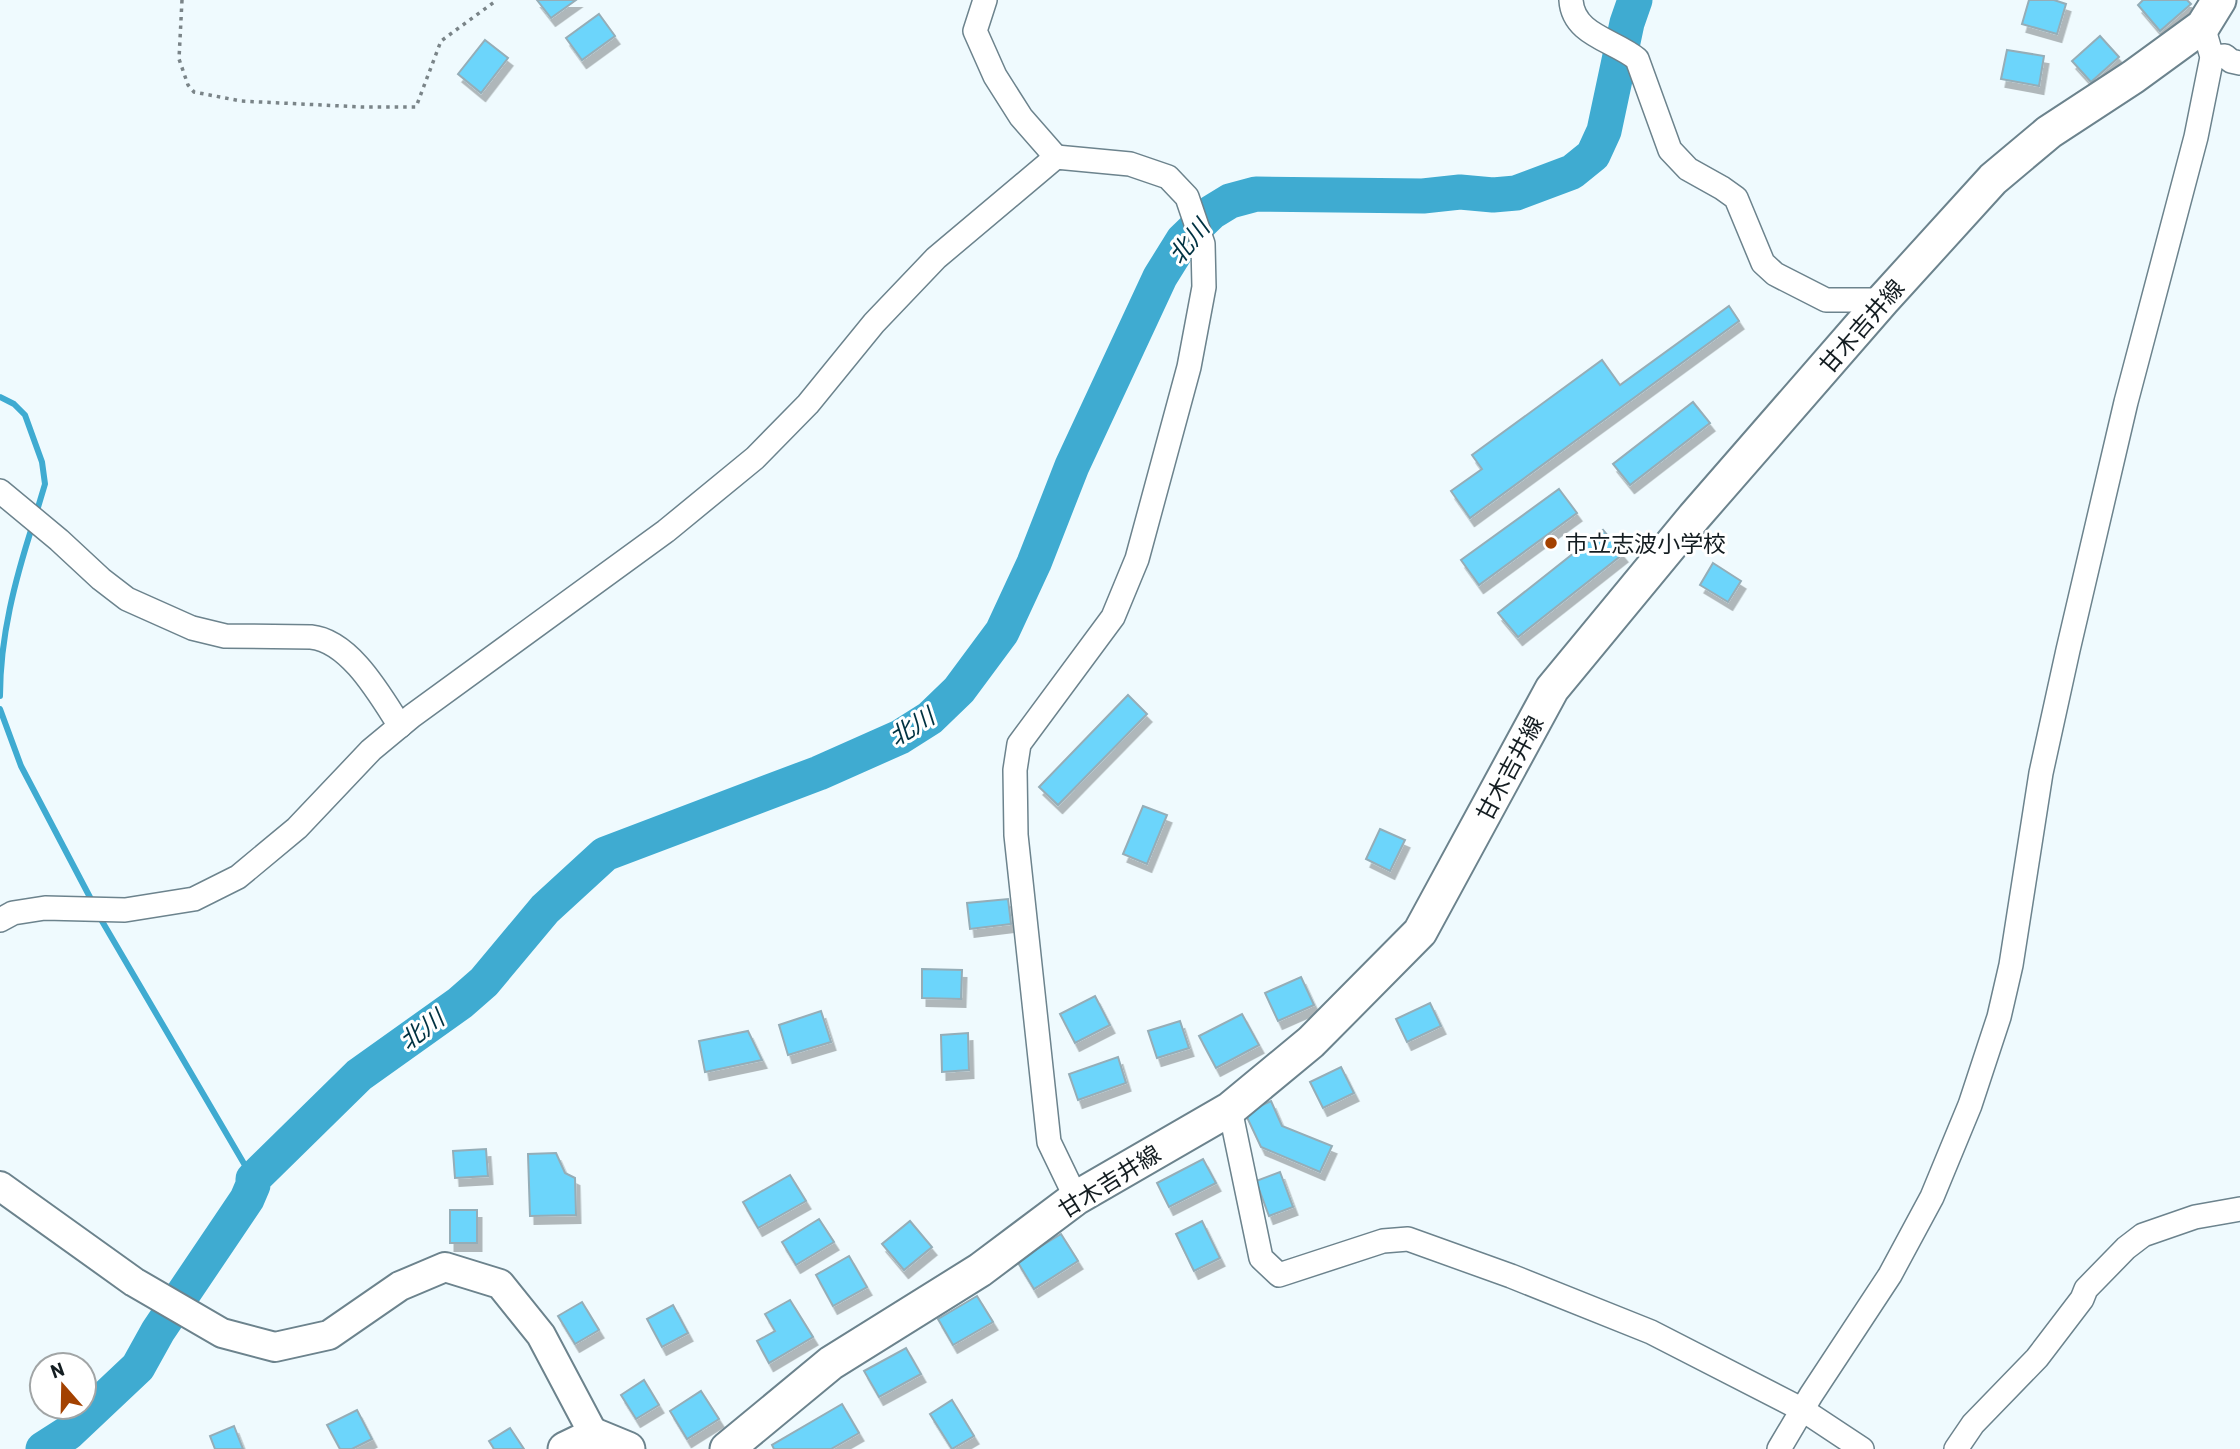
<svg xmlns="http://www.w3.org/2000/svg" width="2240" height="1449" font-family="Barlow,'Noto Sans JP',sans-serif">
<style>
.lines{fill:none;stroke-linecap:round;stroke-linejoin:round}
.stream{stroke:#3fabd1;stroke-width:6}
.river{stroke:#3fabd1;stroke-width:35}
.building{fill:#6cd5fb;stroke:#95adb7;stroke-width:2;filter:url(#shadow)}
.minor-casing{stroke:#6c838d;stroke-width:26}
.tertiary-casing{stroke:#6c838d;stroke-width:32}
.secondary-casing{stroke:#6c838d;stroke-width:37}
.path{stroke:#7a8488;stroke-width:3.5;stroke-dasharray:3.5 5;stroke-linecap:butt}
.minor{stroke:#fff;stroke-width:23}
.tertiary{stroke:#fff;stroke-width:28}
.secondary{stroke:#fff;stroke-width:33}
.poi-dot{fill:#a34100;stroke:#fff;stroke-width:2.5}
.labels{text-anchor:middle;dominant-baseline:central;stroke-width:6;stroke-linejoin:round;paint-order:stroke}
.street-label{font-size:23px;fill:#141d21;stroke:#fff}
.poi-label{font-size:23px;fill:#141d21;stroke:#fff;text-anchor:start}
.water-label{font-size:24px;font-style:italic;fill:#003242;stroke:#fff}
</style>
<defs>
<filter id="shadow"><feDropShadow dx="4.5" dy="8" stdDeviation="0" flood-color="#0004"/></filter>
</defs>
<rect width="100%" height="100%" fill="#effafe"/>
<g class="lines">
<g class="stream">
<path d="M0,397L14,404L25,415L42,462L45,484L36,514"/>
<path d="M0,696C0,637 15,580 33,524"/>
<path d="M0,709L21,766L93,903"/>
<path d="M99,916L253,1179"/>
</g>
<path class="river" d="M43,1449L68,1433L138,1367L158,1331L247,1199L253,1185V1179L359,1075L460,1003L484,982L545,909L605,854L819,773L900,737L930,718L959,690L1002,632L1034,563L1072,466L1160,277L1183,240L1212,212L1230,201L1256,194L1423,196L1460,192L1493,195L1516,193L1572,172L1593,155L1604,131L1627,23L1635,0"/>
</g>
<g class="building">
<path d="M537,0H576L551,18Z"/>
<path d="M2029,0H2054L2066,4L2057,34L2022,24Z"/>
<path d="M2143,0H2187L2191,4L2160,31L2138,5Z"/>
<path d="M599,14L615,36L582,60L566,38Z"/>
<path d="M2100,36L2119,57L2091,82L2072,61Z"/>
<path d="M485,40L508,58L481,93L458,74Z"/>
<path d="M2007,50L2044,56L2039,86L2001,79Z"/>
<path d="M1729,306L1739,321L1470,518L1451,491L1482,469L1472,455L1602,360L1620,385Z"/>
<path d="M1693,402L1710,423L1630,485L1613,464Z"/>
<path d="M1559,489L1577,513L1479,585L1461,560Z"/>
<path d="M1603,530L1623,554L1518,637L1498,613Z"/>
<path d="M1713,563L1741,581L1728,602L1700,585Z"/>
<path d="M1128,695L1147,714L1058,805L1039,787Z"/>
<path d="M1143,806L1167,815L1147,864L1123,854Z"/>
<path d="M1380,829L1405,840L1390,871L1366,859Z"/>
<path d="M1008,899L1011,924L970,929L967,903Z"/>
<path d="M922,969L962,970L961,999L922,998Z"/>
<path d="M1301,977L1314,1005L1278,1021L1265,993Z"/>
<path d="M1095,996L1110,1025L1075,1043L1060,1014Z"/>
<path d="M1430,1003L1441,1026L1407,1042L1396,1019Z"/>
<path d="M821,1011L831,1042L788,1055L779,1025Z"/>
<path d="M1242,1014L1259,1045L1216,1068L1199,1036Z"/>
<path d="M1180,1021L1189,1048L1157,1058L1148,1031Z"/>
<path d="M748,1031L762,1060L705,1072L699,1041Z"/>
<path d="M968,1033L969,1070L942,1072L941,1035Z"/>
<path d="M1118,1057L1126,1083L1078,1100L1069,1074Z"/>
<path d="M1341,1067L1354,1093L1323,1108L1310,1082Z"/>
<path d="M1271,1101L1282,1126L1332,1146L1320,1172L1261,1147L1245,1113Z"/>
<path d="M486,1149L488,1176L455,1178L453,1151Z"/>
<path d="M556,1153L565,1173L575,1178L576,1215L530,1216L528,1154Z"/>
<path d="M1203,1159L1216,1183L1169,1207L1157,1183Z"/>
<path d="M1280,1172L1293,1207L1269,1216L1256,1181Z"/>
<path d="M790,1175L806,1201L758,1228L743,1202Z"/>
<rect x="450" y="1210" width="27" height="33"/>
<path d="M819,1219L834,1242L796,1265L782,1242Z"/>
<path d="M910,1221L932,1247L904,1270L882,1244Z"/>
<path d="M1202,1221L1220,1258L1194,1271L1176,1234Z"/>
<path d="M1061,1234L1078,1261L1034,1289L1017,1261Z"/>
<path d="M849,1256L867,1287L833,1306L816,1275Z"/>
<path d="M977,1296L993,1322L953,1345L938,1319Z"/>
<path d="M790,1300L813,1337L769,1363L757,1341L775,1331L765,1314Z"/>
<path d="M582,1302L599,1330L575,1344L558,1316Z"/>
<path d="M673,1305L688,1333L662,1347L647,1319Z"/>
<path d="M906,1348L921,1374L879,1397L864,1371Z"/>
<path d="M644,1380L659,1405L636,1419L621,1395Z"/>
<path d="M701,1391L719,1419L687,1439L670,1411Z"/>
<path d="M952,1400L974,1436L952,1449L930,1414Z"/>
<path d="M842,1404L859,1433L831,1449H774L772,1445Z"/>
<path d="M357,1410L372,1439L352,1449H340L327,1425Z"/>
<path d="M234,1426L243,1449H215L210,1436Z"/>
<path d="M510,1428L524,1449H494L489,1441Z"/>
</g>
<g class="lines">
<g class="minor-casing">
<g id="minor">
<path d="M985,0L975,31L995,76L1021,117L1056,157"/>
<path d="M1571,0C1573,35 1614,40 1637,59L1670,150L1688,169L1722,188L1736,198L1763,263L1775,274L1826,300H1883"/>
<path d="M2212,57L2225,56L2231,61L2240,63"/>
<path d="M0,491L59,540L101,579L127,599L192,628L225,636L311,637C350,641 380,695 400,726"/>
<path d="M0,920L13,913L45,908L125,910L194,899L238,877L297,828L371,750L412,716L666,531L755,458L808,404L874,323L936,258L1056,157L1130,164L1168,177L1187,197L1203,244L1204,287L1189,367L1137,559L1113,617L1019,744L1015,770L1016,835L1049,1142L1076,1198"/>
<path d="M1230,1109L1261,1258L1279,1275L1383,1241L1408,1239L1511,1276L1651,1332L1803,1410L1862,1449"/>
<path d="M1779,1449L1811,1395L1890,1275L1932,1197L1970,1105L1999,1017L2011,965L2041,773L2068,650L2126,402L2196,137L2212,57L2203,26"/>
<path d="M1956,1449L1973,1424L2037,1358L2082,1299L2086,1289L2126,1248L2143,1235L2195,1217L2240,1209"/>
</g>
</g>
<g class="tertiary-casing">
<path id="tertiary" d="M0,1186L134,1282L222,1333L275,1347L329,1335L400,1286L445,1267L500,1284L541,1335L594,1435"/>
</g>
<g class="secondary-casing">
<g id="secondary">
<path d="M565,1449L594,1435L628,1449"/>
<path d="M727,1449L831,1363L980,1270L1076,1198L1230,1109L1311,1042L1420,932L1552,689L1694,517L1883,300L1993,179L2049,132L2133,77L2203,26L2219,0"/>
</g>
</g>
<path class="path" d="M182,0L179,59L188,85L194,92L241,101L362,107H416L441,41L497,0"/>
<use href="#minor" class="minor"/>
<use href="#tertiary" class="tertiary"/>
<use href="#secondary" class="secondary"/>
</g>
<circle class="poi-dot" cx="1551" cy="543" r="7"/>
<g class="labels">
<g class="street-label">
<text transform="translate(1861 326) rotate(-49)">甘木吉井線</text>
<text transform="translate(1509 768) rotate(-62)">甘木吉井線</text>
<text transform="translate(1109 1181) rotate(-32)">甘木吉井線</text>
</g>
<g class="poi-label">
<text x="1565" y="543">市立志波小学校</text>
</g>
<g class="water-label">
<text transform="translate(1188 241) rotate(-51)">北川</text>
<text transform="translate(911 726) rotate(-32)">北川</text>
<text transform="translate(421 1029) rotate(-37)">北川</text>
</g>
</g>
<g transform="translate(63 1386) rotate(340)"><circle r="33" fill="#ffffff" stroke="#a1a5a6" stroke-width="2"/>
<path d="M0-5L12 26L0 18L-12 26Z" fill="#a34100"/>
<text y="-10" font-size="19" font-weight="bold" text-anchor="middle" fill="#141d21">N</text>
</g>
</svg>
